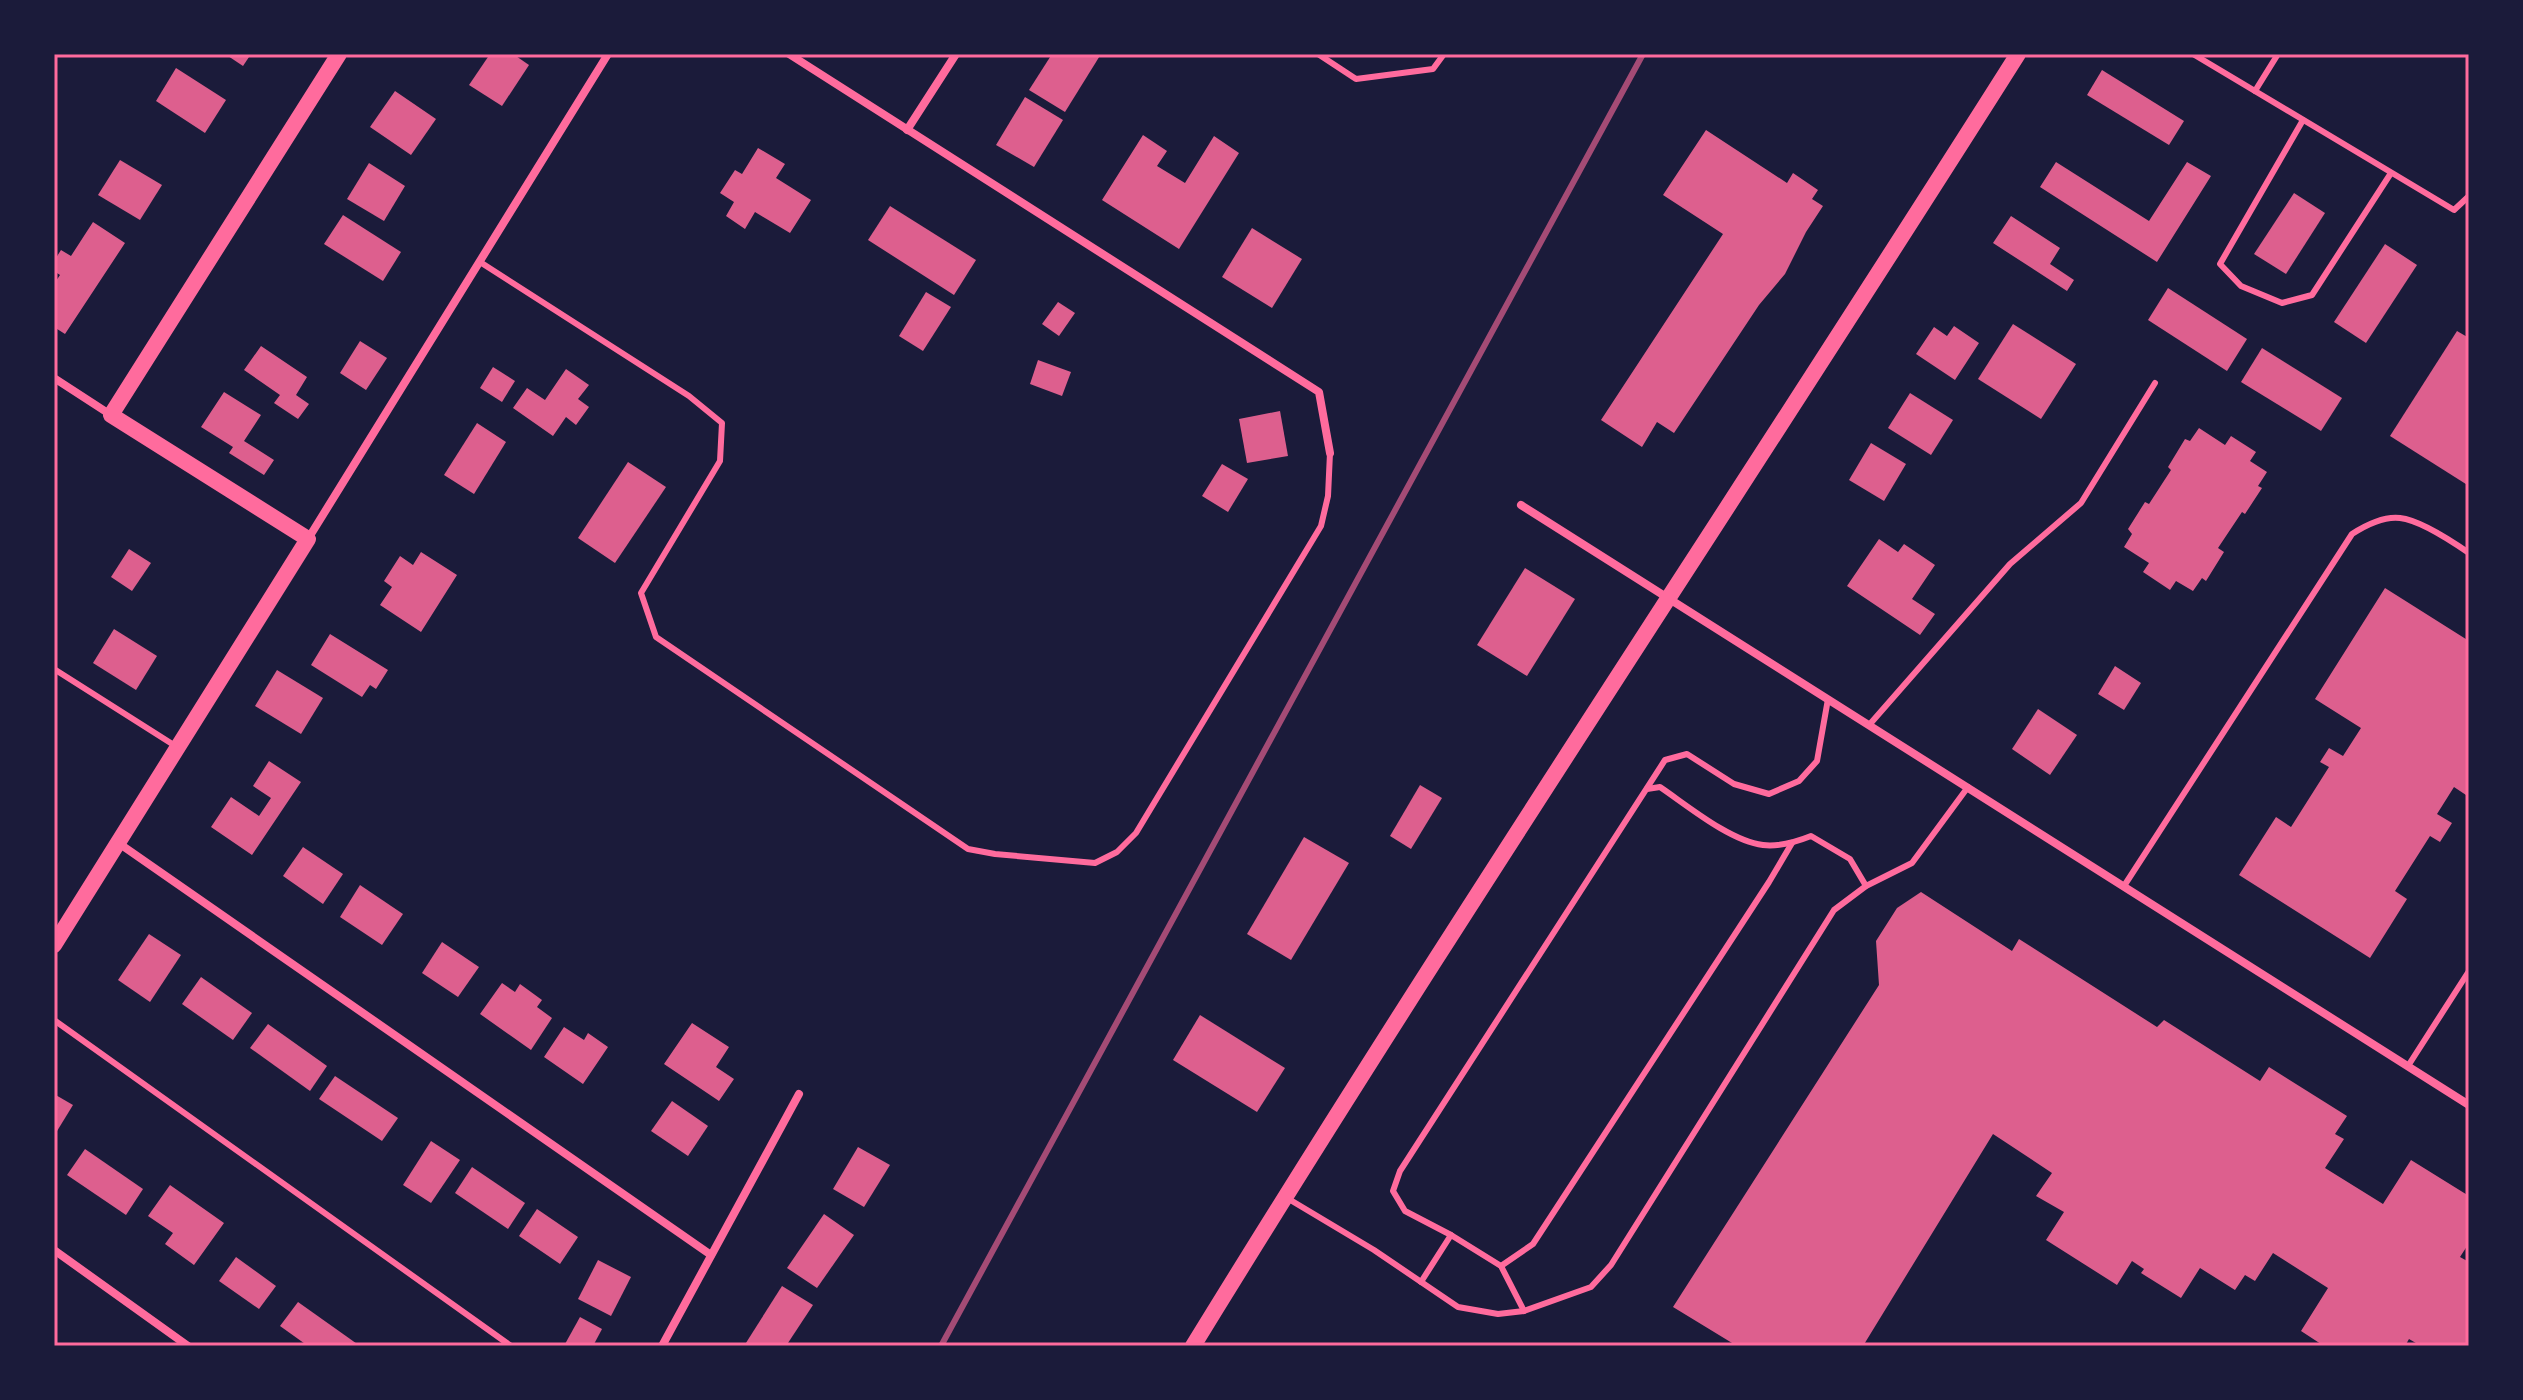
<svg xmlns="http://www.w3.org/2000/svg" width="2523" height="1400" font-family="Commissioner,sans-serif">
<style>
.building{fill:#dd5f8e}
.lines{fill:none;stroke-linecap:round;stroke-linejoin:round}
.service{stroke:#ff6b9d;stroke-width:6}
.minor{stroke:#ff6b9d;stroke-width:8}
.secondary{stroke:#ff6b9d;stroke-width:16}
.rail{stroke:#a44b75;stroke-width:6}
.neatline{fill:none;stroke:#ff6b9d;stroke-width:3}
</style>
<rect width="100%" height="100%" fill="#1b1b3a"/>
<g class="building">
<path d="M225,54H251L243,66Z"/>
<path d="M490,54H513L529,65L502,106L469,85Z"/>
<path d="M1052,54H1101L1065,112L1029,90Z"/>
<path d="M176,68L226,100L205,133L156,101Z"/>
<path d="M2102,70L2184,121L2169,145L2087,95Z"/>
<path d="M395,91L436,119L411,155L370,127Z"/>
<path d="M1025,97L1063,120L1034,167L996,145Z"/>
<path d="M1706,130L1787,183L1793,173L1818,190L1812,199L1823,206L1806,232L1785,274L1759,305L1674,433L1657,422L1642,447L1601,420L1723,234L1663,195Z"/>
<path d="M1143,135L1167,151L1157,166L1185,183L1214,136L1239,153L1179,249L1102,200Z"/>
<path d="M758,148L785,164L776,178L811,200L790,233L755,212L745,229L726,216L734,202L720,193L735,170L742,174Z"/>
<path d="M120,160L162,185L140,220L98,195Z"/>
<path d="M2056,162L2149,221L2187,162L2211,176L2157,262L2040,187Z"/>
<path d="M369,163L405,186L384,221L347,199Z"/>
<path d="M2294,193L2325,213L2286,274L2254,254Z"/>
<path d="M890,206L976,260L954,295L868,240Z"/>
<path d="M343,215L401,252L383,281L324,244Z"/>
<path d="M2011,216L2060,248L2050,264L2074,280L2067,291L1993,243Z"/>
<path d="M93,222L125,243L65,334L54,327V284L60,275L54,271V261L61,250L71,256Z"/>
<path d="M1252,228L1302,259L1272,308L1222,277Z"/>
<path d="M2385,244L2417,265L2366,343L2334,322Z"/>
<path d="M2168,288L2247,339L2227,371L2148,320Z"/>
<path d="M926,292L951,307L923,351L899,336Z"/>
<path d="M1058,302L1075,313L1059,336L1042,324Z"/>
<path d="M2013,324L2076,364L2041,419L1978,379Z"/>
<path d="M1954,326L1979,343L1955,380L1916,354L1934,327L1947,336Z"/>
<path d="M2457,331L2469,338V486L2390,436Z"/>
<path d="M360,341L387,358L366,390L340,373Z"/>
<path d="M261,346L307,377L296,395L309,404L298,419L274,403L280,395L244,370Z"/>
<path d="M2262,348L2342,398L2321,431L2241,382Z"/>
<path d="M1038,360L1071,372L1062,396L1030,384Z"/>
<path d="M493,367L515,381L502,402L480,388Z"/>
<path d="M566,369L589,385L578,399L589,407L576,425L566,417L553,436L513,408L527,388L545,400Z"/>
<path d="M224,392L261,415L244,441L274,460L264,475L229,453L233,447L201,427Z"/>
<path d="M1910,393L1953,420L1931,455L1888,428Z"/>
<path d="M1280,411L1288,456L1247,463L1239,419Z"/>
<path d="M477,423L506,442L474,494L444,475Z"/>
<path d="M2199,428L2225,445L2231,436L2256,452L2250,461L2267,472L2258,486L2262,488L2245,514L2242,512L2218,548L2224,552L2206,581L2202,578L2193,591L2176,581L2170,590L2143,572L2149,563L2124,547L2132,534L2128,529L2145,502L2149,504L2171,470L2168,467L2185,439L2190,441Z"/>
<path d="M1871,443L1906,464L1884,501L1849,480Z"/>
<path d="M628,462L666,487L615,563L578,538Z"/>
<path d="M1222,464L1248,479L1228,512L1202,496Z"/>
<path d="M1879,539L1898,552L1904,544L1935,565L1912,599L1935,614L1920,635L1847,586Z"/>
<path d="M129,549L151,563L132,591L111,577Z"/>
<path d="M421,552L457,575L421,632L380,605L392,587L384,581L400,556L413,565Z"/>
<path d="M1525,568L1575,599L1527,676L1477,645Z"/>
<path d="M2385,588L2469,641V797L2454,787L2437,814L2452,823L2440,842L2430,836L2395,891L2407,899L2370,958L2239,875L2276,817L2291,827L2329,767L2320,762L2329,748L2343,756L2361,728L2315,699Z"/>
<path d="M114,629L157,656L136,690L93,663Z"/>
<path d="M330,634L388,670L376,689L370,685L362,697L311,665Z"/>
<path d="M2115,666L2141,683L2124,710L2098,694Z"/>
<path d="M277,670L323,698L301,734L255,706Z"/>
<path d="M2038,709L2077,735L2050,775L2012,749Z"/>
<path d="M269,761L301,782L252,855L211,827L231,797L259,816L271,798L253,786Z"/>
<path d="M1420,785L1442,798L1411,849L1390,836Z"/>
<path d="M1304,837L1349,863L1291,960L1247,934Z"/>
<path d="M303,847L343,874L323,904L283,876Z"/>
<path d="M360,885L403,914L382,945L340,917Z"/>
<path d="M1921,892L2012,951L2019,939L2157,1027L2164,1020L2260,1081L2269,1067L2347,1116L2335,1134L2344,1139L2325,1168L2383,1204L2411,1160L2469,1196V1243L2460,1257L2469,1262V1346H2421L2409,1339L2405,1346H2324L2301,1331L2328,1288L2273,1253L2255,1281L2245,1275L2235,1290L2200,1268L2181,1298L2141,1273L2144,1269L2132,1261L2117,1285L2046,1240L2064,1212L2036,1196L2052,1173L1993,1134L1863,1346H1737L1673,1307L1879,985L1876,941L1897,908Z"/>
<path d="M149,934L181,955L150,1002L118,980Z"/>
<path d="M442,942L479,967L458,997L422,973Z"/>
<path d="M201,977L252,1013L233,1040L182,1004Z"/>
<path d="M502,983L515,992L520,984L542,1000L537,1007L552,1018L531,1050L480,1014Z"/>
<path d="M1200,1015L1285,1068L1257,1112L1173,1060Z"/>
<path d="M692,1023L729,1047L716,1067L734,1079L719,1101L664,1064Z"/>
<path d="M268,1024L327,1066L310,1091L250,1048Z"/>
<path d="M564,1027L584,1040L588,1033L608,1047L583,1084L544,1057Z"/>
<path d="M335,1076L398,1118L382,1141L319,1099Z"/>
<path d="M54,1094L73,1105L54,1136Z"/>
<path d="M672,1101L708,1126L688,1156L651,1131Z"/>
<path d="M431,1141L460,1160L431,1203L403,1185Z"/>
<path d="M858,1147L890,1165L864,1207L833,1189Z"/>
<path d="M85,1149L143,1189L126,1215L67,1175Z"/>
<path d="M472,1167L525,1203L508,1229L455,1193Z"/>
<path d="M170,1185L224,1223L194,1265L165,1244L173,1233L148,1216Z"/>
<path d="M537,1209L578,1237L560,1264L519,1236Z"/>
<path d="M824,1214L854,1235L817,1288L787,1268Z"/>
<path d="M236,1257L276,1286L259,1309L219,1281Z"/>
<path d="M598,1260L631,1277L611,1316L578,1299Z"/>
<path d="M782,1286L813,1305L786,1346H744Z"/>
<path d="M298,1302L360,1346H308L280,1326Z"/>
<path d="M580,1317L602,1329L593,1346H570L565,1344Z"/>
</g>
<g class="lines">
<g class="service">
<path d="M1318,54L1356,79L1433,69L1444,54"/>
<path d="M2193,54L2454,210L2469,196"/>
<path d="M2255,91L2278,54"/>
<path d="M2303,120L2220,264L2241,286L2282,303L2312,295L2391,173"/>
<path d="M480,262L689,396L722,423L720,461L641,593L656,637L968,849L995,854L1095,863L1117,852L1136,833L1321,526L1328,496L1330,453"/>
<path d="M54,669L177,747"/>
<path d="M1870,724L2010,564L2081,503L2155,383"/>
<path d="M1647,789L1660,787C1688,806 1730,841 1763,845C1780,847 1796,842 1811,836L1850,859L1866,886"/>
<path d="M2124,886L2352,534C2366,525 2383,516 2400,518C2419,520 2453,542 2469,553"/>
<path d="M54,1020L511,1346"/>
<path d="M2408,1066L2469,971"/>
<path d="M1287,1198L1374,1250L1458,1307L1498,1314L1524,1311L1591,1287L1611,1265L1834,910L1866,886L1912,863L1968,787"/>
<path d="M1451,1235L1501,1266L1524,1311"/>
<path d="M1501,1266L1533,1244L1769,882L1792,843"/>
<path d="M1421,1282L1451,1235L1405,1211L1393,1191L1400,1171L1665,760L1687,754L1734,784L1769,794L1799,781L1817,761L1828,699"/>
</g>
<g class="minor">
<path d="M789,54L1319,392L1330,453"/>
<path d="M907,130L956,54"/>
<path d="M54,378L111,415"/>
<path d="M1521,505L2469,1105"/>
<path d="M308,539L608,54"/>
<path d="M117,842L711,1255"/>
<path d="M54,1250L188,1346"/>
<path d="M662,1346L799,1094"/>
</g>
<g class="secondary">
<path d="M54,945L308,539L111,415L339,54"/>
<path d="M1193,1346C1460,911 1745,486 2018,54"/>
</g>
<path class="rail" d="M941,1346L1643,54"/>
</g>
<rect width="2523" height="1400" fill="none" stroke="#1b1b3a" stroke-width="112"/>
<rect x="56" y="56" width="2411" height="1288" class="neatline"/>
</svg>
